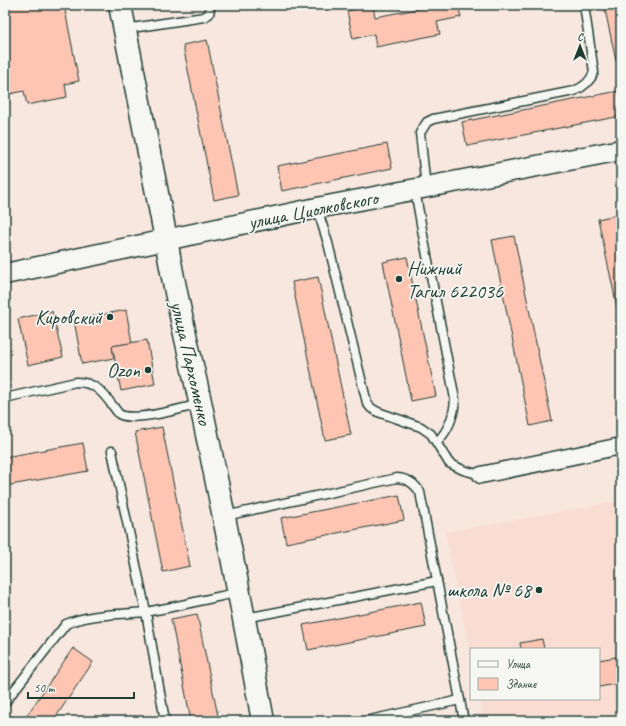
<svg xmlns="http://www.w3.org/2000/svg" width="626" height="726" font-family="Caveat,sans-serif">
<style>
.built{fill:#faddd2}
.building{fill:#fec5b3;stroke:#1f3d34}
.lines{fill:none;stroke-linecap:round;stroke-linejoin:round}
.service-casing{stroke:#1f3d34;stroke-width:11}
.minor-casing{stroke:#1f3d34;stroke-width:19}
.tertiary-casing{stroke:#1f3d34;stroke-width:23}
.secondary-casing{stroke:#1f3d34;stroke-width:25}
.service{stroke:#f6f6f2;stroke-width:8}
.minor{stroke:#f6f6f2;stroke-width:16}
.tertiary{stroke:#f6f6f2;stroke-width:20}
.secondary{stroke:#f6f6f2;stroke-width:22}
.poi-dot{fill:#1f3d34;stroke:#f6f6f2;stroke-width:1.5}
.labels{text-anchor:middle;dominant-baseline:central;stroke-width:3.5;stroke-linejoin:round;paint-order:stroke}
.street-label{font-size:20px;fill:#1f3d34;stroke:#f6f6f2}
.poi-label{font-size:20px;fill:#1f3d34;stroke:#f6f6f2;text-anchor:end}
</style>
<rect width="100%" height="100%" fill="#f8e7df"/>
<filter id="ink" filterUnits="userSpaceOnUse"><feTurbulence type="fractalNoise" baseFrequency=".025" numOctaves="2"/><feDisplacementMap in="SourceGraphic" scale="8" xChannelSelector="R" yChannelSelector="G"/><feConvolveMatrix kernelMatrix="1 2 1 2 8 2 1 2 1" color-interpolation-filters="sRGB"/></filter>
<g filter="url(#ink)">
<path class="built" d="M621,501V715L590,721H484L479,699H599V649H471V658L445,532Z"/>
<g class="building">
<path d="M5,5H64L79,81L65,84L67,97L27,105L24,91L5,95Z"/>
<path d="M428,5H458L461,17L437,22L440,34L376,47L374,34L353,39L347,11L373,6L375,17L428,7Z"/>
<path d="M604,5H621V60L616,61Z"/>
<path d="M207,40L238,195L214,200L183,45Z"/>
<path d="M618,91L621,105V116L467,146L462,122Z"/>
<path d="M387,144L392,168L282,191L277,166Z"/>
<path d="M620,214L621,217V325L598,219Z"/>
<path d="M514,236L552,421L530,426L492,240Z"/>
<path d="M407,257L436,396L411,401L383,262Z"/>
<path d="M318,277L351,435L325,440L292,282Z"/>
<path d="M126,310L132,343L112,346L114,358L82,364L74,320Z"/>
<path d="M52,311L63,357L28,365L18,319Z"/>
<path d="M147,340L155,384L121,391L112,346Z"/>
<path d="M162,427L190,566L163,572L135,432Z"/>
<path d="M83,443L88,471L5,486V457Z"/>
<path d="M399,495L404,520L286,543L281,518Z"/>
<path d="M421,602L426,627L308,650L303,625Z"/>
<path d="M197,614L219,721H191L171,619Z"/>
<path d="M621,624V642L618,625Z"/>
<path d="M542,639L544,649H521L520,643Z"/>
<path d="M73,648L93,662L53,721H23Z"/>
<path d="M621,656V683L599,687V660Z"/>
</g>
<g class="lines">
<g class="service-casing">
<g id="service">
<path d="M125,29L204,17L209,14L211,5"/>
<path d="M426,187L420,133L427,122L433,119L574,91C584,87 590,82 594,72L584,5"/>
<path d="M415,190L423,235L455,399C454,416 449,430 437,442"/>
<path d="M317,208L328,243L367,403L371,408L378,412L421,427L431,434L449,463L463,470L481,475"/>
<path d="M5,398L76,382C99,382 106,398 119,414C133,423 183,408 200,404"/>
<path d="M112,451L146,612L165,721"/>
<path d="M225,516L397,478C408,479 414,483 420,492L464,721"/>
<path d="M245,618L437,581"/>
<path d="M5,702L66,624C91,613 119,615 145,612C176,607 208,599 239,592"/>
<path d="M365,721L460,700"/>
</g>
</g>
<g class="minor-casing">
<path id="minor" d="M481,475L621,446"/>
</g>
<g class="tertiary-casing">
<path id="tertiary" d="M5,274L317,208L621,150"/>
</g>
<g class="secondary-casing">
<path id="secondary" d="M120,5L166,239C175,295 189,350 201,406C223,510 244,616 263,721"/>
</g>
<use href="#service" class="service"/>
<use href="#minor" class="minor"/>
<use href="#tertiary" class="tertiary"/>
<use href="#secondary" class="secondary"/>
</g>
</g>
<g class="poi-dot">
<circle cx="399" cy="279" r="4"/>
<circle cx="110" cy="317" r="4"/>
<circle cx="148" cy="370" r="4"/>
<circle cx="539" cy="590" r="4"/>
</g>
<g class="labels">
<g class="street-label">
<text transform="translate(313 210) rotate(-11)">улица Циолковского</text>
<text transform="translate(191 363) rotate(77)">улица Пархоменко</text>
</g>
<g class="poi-label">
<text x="407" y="268" text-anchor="start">Нижний<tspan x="407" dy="23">Тагил 622036</tspan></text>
<text x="102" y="317">Кировский</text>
<text x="140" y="370">Ozon</text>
<text x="531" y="590">школа № 68</text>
</g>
</g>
<rect width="626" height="726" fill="none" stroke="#f6f6f2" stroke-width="20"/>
<rect x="10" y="10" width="606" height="706" fill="none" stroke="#1f3d34" stroke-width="1.5" filter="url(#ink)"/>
<rect x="470" y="648" width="130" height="52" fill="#f6f6f2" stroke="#a0aca6"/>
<rect x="478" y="661" width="20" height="6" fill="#f6f6f2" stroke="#a0aca6"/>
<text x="506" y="668" font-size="12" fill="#1f3d34">Улица</text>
<rect x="478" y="678" width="20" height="12" fill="#fec5b3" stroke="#a0aca6"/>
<text x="506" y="688" font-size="12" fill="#1f3d34">Здание</text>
<g transform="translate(580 46)" stroke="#f6f6f2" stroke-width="3" paint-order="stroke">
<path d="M0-3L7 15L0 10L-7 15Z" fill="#1f3d34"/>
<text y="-6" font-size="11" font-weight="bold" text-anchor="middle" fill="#1f3d34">С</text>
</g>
<path d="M28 692v6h106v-6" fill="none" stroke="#1f3d34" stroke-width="2"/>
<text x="34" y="692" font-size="12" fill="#1f3d34" stroke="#f6f6f2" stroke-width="3" paint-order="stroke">50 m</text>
</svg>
